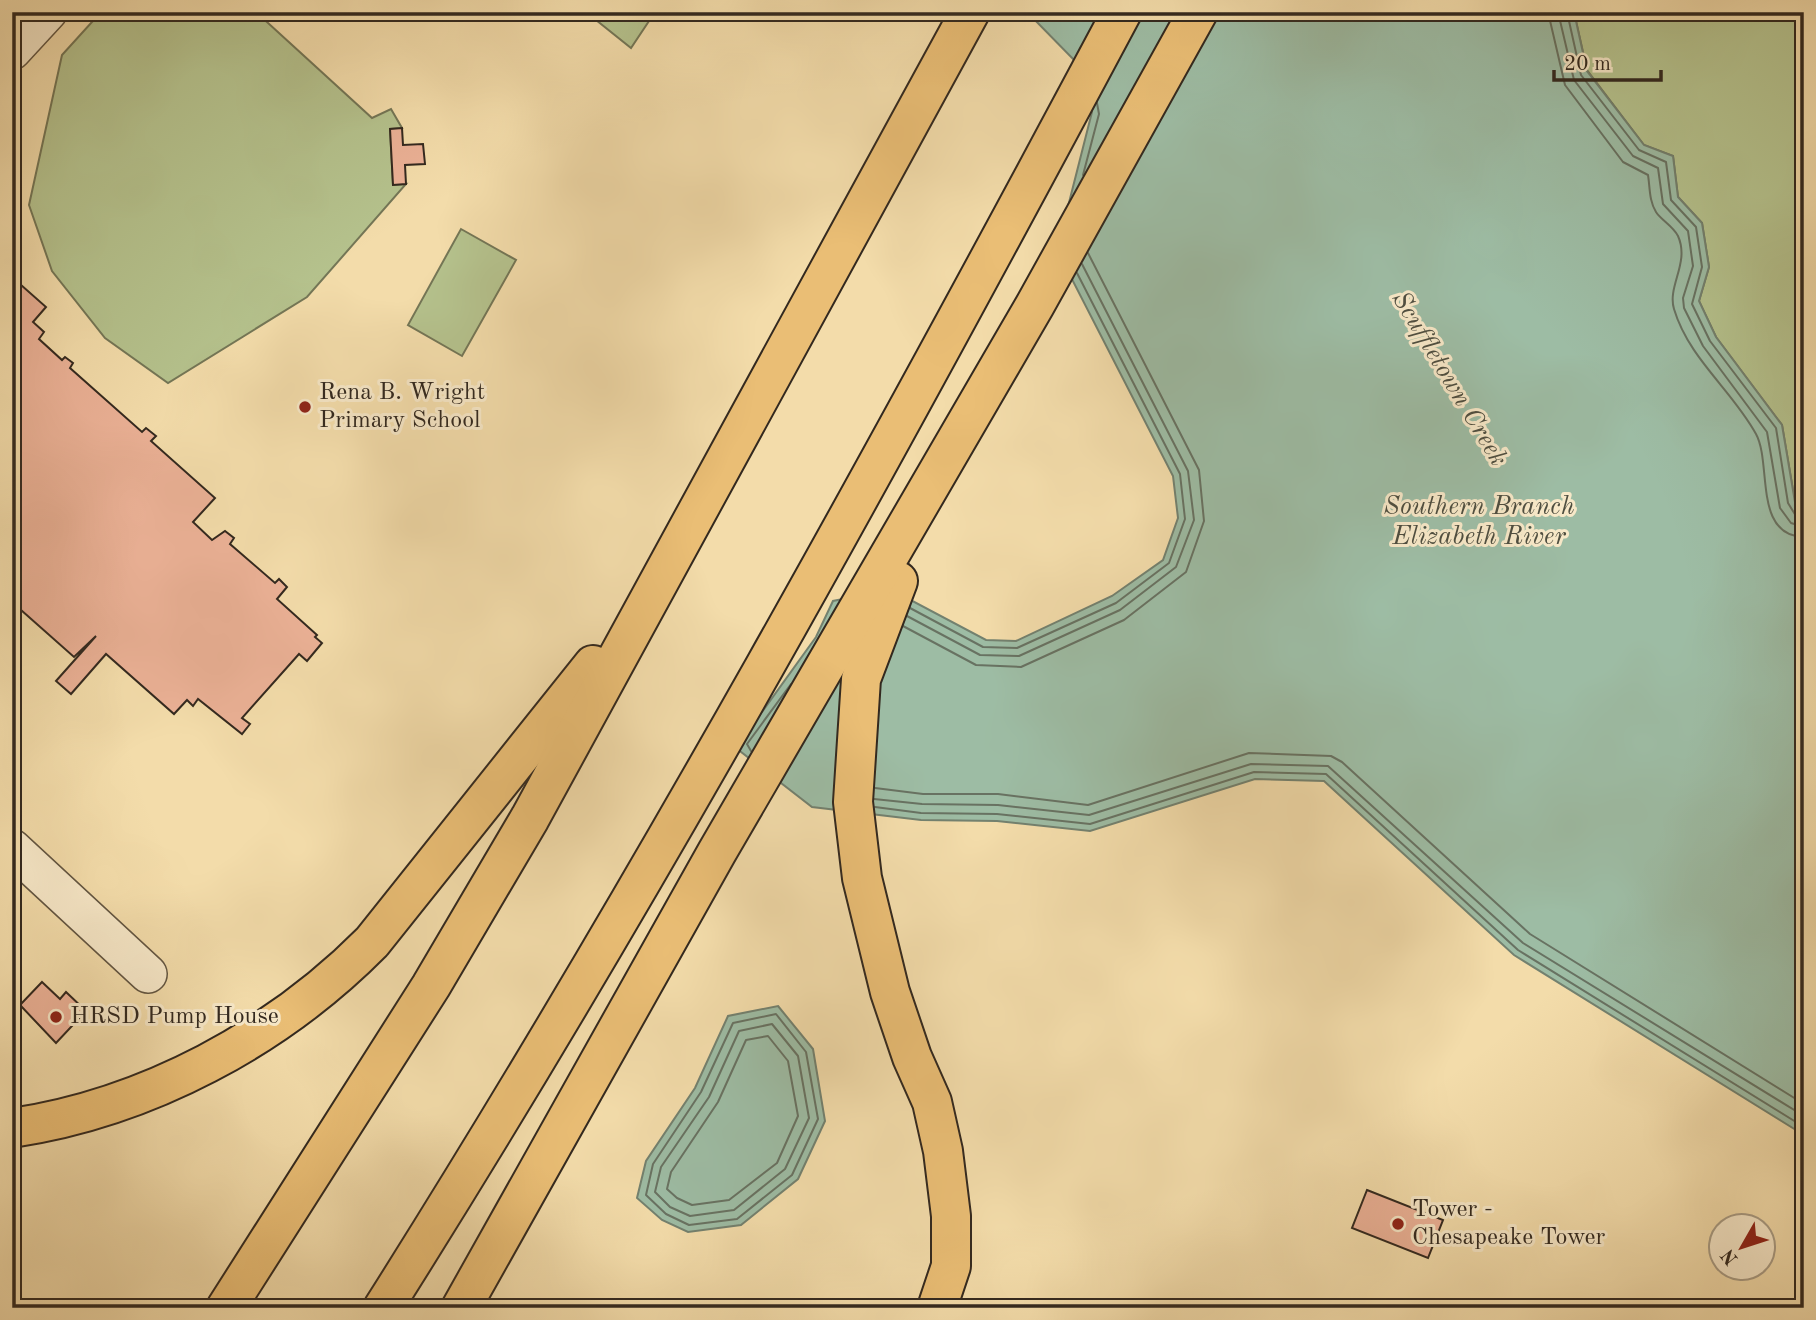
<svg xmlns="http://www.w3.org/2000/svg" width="1816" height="1320" font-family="'Old Standard TT',serif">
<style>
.green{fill:#b5c28d;stroke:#747656;stroke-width:2}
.water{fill:#9dbca4;stroke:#73816f;stroke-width:2}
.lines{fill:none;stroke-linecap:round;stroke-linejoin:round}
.shore{stroke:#687262;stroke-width:2}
.building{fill:#ebb196;stroke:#33291f;stroke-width:2}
.minor-casing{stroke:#635642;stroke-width:40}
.highway-casing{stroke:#33291f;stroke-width:42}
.minor{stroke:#f7e8c8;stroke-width:37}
.highway{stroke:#eabe75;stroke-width:38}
.poi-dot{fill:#8f2418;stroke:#f7e8c8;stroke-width:2.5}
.labels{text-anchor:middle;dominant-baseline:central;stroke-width:6;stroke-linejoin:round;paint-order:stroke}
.poi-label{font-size:24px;fill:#33291f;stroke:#f7e8c8;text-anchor:start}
.water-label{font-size:26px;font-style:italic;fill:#4e4e40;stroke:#f7e8c8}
</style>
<rect width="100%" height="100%" fill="#f3dcaa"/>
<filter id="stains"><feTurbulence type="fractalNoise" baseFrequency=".00286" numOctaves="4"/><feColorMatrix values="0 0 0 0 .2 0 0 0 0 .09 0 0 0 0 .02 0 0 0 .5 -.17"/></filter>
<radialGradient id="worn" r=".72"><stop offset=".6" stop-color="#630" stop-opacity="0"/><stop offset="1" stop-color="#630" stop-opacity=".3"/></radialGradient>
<g class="green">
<path d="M101,12H256L372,118L391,109L402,128L390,129L393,185L406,184L307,297L168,383L105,338L52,271L29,205L62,55Z"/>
<path d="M586,12H655L631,48Z"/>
<path d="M1574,12H1804V515L1795,502L1782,425L1716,337L1699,301L1709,267L1702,223L1678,197L1673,156L1644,145L1587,70Z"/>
<path d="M461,229L516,260L462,356L408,325Z"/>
</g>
<g class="water">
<path d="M1027,12H1574L1587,71L1644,145L1673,156L1678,197L1702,223L1709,267L1699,301L1716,337L1782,425L1795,502L1804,515V1135L1514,955L1324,781L1255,779L1090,831L997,821L921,820L812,807L736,748L816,637L833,601L869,594L905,597L986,640L1016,641L1112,596L1163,560L1178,518L1173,476L1057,250L1092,112L1079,65Z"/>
<path d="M778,1006L813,1049L825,1121L798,1179L741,1225L688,1232L662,1220L637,1198L646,1161L695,1088L728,1016Z"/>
</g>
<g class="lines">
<g class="shore">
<path d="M1548,12L1565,85L1623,162L1648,175C1650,187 1649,201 1656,212C1661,220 1673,226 1678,236C1690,263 1667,286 1674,309C1689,359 1732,390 1756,434C1772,463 1753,536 1804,537"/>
<path d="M1558,12L1574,80L1633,156L1658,168L1663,204L1688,231L1693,266L1683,298L1684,308L1703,346L1767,432L1780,508L1791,523L1804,527"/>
<path d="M1567,12L1581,75L1639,150L1666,162L1671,200L1696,227L1702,267L1692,304L1710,341L1776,428L1788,503L1796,516L1804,518"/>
<path d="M1083,175L1099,114L1097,103"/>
<path d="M910,608L983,647L1017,648L1116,603L1169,563L1185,519L1180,474L1077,273"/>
<path d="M907,616L980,655L1019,656L1120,610L1176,567L1194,520L1188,471L1082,264"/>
<path d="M903,626L976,665L1021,667L1124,620L1186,572L1204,521L1199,470L1088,253"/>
<path d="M751,751L747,744L791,684"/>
<path d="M875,788L923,794H998L1088,805L1249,753L1331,756L1342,762L1530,934L1804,1104"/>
<path d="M874,799L922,804L998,805L1089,815L1251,764L1328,766L1523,943L1804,1116"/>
<path d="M875,807L921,813L997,814L1090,824L1254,772L1326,774L1518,950L1804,1127"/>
<path d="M776,1014L806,1052L818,1119L792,1175L737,1219L689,1225L666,1214L646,1195L653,1164L701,1092L733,1023Z"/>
<path d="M772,1024L798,1056L809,1118L785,1169L734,1210L690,1216L670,1207L655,1192L661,1167L709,1097L739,1031Z"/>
<path d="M768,1036L788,1061L798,1116L777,1163L729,1200L692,1205L677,1198L667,1189L671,1172L718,1102L746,1040Z"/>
</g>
</g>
<g class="building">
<path d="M402,128L403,145L423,144L425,164L405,165L406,184L393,185L390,129Z"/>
<path d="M12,277L46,307L33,322L44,332L39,339L62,360L65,357L73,363L70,368L142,432L146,428L156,436L151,441L215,498L193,522L212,540L225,531L234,538L230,544L275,583L279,579L287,587L277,599L317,635L315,637L322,643L307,661L299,654L242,718L250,724L242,734L198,699L193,706L187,700L174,714L106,654L71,694L56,681L96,636L74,657L12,602Z"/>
<path d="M42,982L60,999L66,992L86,1011L56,1043L20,1005Z"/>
<path d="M1367,1190L1443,1220L1428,1258L1352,1228Z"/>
</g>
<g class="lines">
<g class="minor-casing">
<g id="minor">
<path d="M12,51L48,12"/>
<path d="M12,848L148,974"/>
</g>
</g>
<g class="highway-casing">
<g id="highway">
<path d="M898,581L861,679L853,802L862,878L890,992L912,1057L932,1102L943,1151L951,1216V1266L937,1308"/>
<path d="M12,1128C147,1108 277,1038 372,942L593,665"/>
<path d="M226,1308L431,986L530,818L970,12"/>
<path d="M383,1308C649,887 888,451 1122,12"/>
<path d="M461,1308L717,852L1035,305L1198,12"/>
</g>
</g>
<use href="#minor" class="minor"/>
<use href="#highway" class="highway"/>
</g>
<g class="poi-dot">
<circle cx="305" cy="407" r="7"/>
<circle cx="56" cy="1017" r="7"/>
<circle cx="1398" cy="1224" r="7"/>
</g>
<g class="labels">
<g class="poi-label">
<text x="319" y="393">Rena B. Wright<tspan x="319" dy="28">Primary School</tspan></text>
<text x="70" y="1017">HRSD Pump House</text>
<text x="1412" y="1210">Tower -<tspan x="1412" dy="28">Chesapeake Tower</tspan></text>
</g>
<g class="water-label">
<text transform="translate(1449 379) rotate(59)">Scuffletown Creek</text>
<text x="1479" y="507">Southern Branch<tspan x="1479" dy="30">Elizabeth River</tspan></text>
</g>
</g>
<rect width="1816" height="1320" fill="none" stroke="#f3dcaa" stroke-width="42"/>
<rect x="14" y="14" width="1788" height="1292" fill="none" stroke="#33291f" stroke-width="3.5"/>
<rect x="21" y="21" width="1774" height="1278" fill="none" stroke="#33291f" stroke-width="2"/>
<g transform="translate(1742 1247) rotate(231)"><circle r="33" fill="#f7e8c8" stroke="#a99c84" stroke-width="2"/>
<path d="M0-5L12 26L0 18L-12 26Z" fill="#8f2418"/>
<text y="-10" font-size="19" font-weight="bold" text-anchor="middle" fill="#33291f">N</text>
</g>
<path d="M1554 70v10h107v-10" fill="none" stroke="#33291f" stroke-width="3.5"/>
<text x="1564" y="70" font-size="21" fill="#33291f" stroke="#f7e8c8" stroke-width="5" paint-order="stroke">20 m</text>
<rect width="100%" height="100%" filter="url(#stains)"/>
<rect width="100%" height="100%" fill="url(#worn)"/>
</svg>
